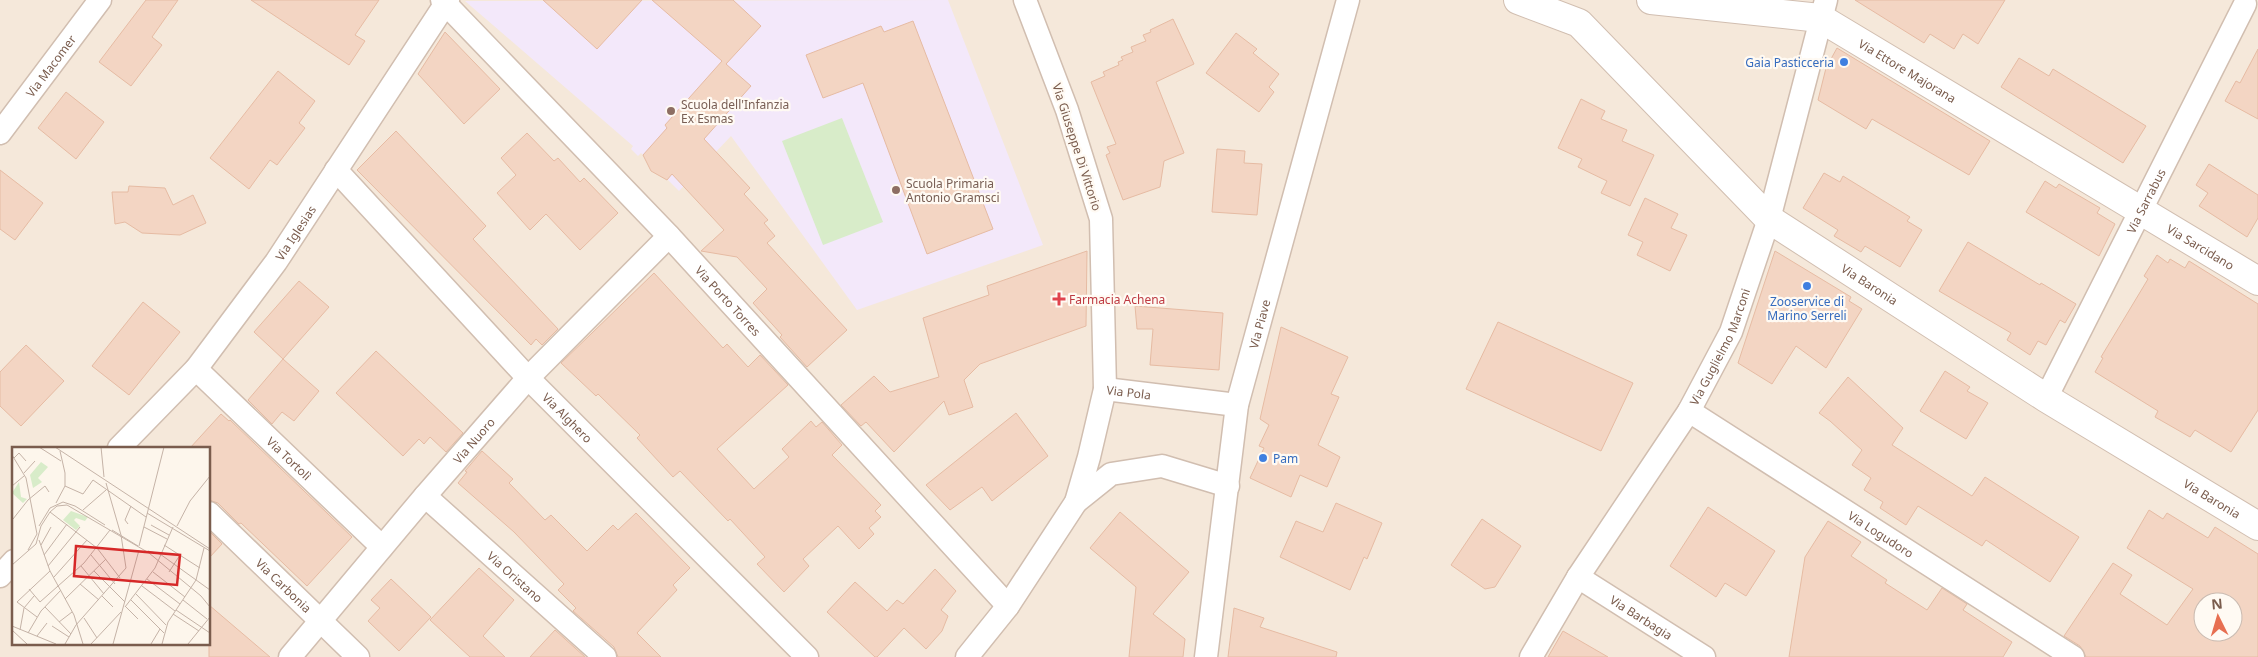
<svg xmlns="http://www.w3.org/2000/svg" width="2258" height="657" font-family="'Noto Sans',sans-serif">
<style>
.residential{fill:#f5e8da;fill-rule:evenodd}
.education{fill:#f3e8fa}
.green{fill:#d8ecc9}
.building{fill:#f3d5c3;stroke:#e6bba3;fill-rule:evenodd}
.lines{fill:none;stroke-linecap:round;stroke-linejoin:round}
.minor-casing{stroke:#d1beb0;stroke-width:25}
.tertiary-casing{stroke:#d1beb0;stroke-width:30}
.minor{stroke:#fff;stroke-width:22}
.tertiary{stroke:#fff;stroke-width:28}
.shop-dot{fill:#3f7fe0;stroke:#fffaf3;stroke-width:2}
.education-dot{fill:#8d6e63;stroke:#fffaf3;stroke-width:2}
.health-dot{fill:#e0444e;stroke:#fffaf3;stroke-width:2}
.labels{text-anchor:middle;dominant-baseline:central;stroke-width:4.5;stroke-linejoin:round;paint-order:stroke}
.shop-label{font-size:12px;fill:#366cbe;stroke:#fffaf3;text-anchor:end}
.street-label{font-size:12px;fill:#7a5c4d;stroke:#fffaf3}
.education-label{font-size:12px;fill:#785e54;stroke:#fffaf3;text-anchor:start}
.health-label{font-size:12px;fill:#be3a42;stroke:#fffaf3;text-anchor:start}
.inset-road{fill:none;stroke:#c5b3a7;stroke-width:1}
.view{fill:#d62828;fill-opacity:0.15;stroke:#d62828;stroke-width:2.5}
.inset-edge{fill:none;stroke:#7a5c4d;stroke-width:2.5}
</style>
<rect width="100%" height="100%" fill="#fdf6ec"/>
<path class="residential" d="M0,0H2258V657H0ZM14,448H209V643H14ZM2203,602H2233V632H2203Z"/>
<path class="education" d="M948,0L1043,245L857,310L731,136L679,191L641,153L638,156L631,149L633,146L465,1Z"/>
<path class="green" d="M842,118L883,222L823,245L782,141Z"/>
<g class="building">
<path d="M146,0H178L152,37L162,45L131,86L99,62Z"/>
<path d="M251,0H379L355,35L365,41L349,65Z"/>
<path d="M543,0H642L597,49Z"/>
<path d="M652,0H733L761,26L726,64L751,86L704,139L750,188L744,194L768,220L764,223L775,236L767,243L847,330L807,367L780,337L782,335L753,303L767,289L737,257L701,251L724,230L672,174L667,180L651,171L643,155L667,128L665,125L722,61Z"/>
<path d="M1855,0H2005L1978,44L1963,34L1954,49L1930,34L1924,43Z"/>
<path d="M1173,19L1194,64L1156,82L1184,153L1164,161L1160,187L1123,200L1106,155L1110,153L1107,147L1116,144L1091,82L1105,76L1103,72L1119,65L1118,62L1123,60L1121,57L1133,52L1131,47L1146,41L1143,35L1151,32L1150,30Z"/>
<path d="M913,21L993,229L927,254L863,83L823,98L806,55L881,26L884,32Z"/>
<path d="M445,32L500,89L464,124L418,74Z"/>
<path d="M1236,33L1257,49L1253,53L1279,74L1269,87L1274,92L1259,112L1206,73Z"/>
<path d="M1837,48L1990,141L1969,175L1872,119L1866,129L1818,100L1826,68Z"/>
<path d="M2258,49V119L2225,101L2236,81L2240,83Z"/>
<path d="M2019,58L2049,76L2053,69L2146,126L2123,163L2001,87Z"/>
<path d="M278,71L315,101L299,123L305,128L277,165L270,160L249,189L210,158Z"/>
<path d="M66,92L104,122L76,159L38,128Z"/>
<path d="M1581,99L1605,111L1601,119L1627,130L1622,141L1654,155L1630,206L1601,193L1607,181L1578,167L1582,159L1558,148Z"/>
<path d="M396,131L486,226L473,239L558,329L542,345L536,339L531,345L357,170Z"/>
<path d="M527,133L554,161L558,158L580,182L584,178L618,213L580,250L546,214L530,230L497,193L516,175L501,158Z"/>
<path d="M1217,149L1245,151L1244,163L1262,164L1257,215L1212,212Z"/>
<path d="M2209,164L2258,195V218L2247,237L2199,206L2208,193L2196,185Z"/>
<path d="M0,170L43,203L15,240L0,229Z"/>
<path d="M1824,173L1840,182L1843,176L1910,217L1907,221L1922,230L1900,267L1865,246L1861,252L1834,236L1838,230L1803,208Z"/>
<path d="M2045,181L2056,188L2059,184L2100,208L2097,213L2115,224L2099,256L2026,212Z"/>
<path d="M129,186L165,188L173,205L193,195L206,223L180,235L142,233L125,222L115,224L112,192H128Z"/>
<path d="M1645,198L1678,214L1671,228L1687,235L1670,271L1637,255L1643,242L1628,235Z"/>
<path d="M1968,242L2040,285L2041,283L2076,304L2065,323L2060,320L2046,345L2038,341L2030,355L2007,340L2011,333L1939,291Z"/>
<path d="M1087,251L1086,326L980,364L964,380L973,407L949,415L944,401L894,452L866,422L861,426L841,405L874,376L890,392L939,377L923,318L989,295L987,286Z"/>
<path d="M1775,251L1851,297L1849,301L1862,309L1826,368L1796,346L1772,384L1738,363Z"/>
<path d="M2157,255L2168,263L2170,259L2185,268L2189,261L2258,304V410L2231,452L2195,430L2190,437L2155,417L2158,411L2095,372L2103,358L2101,357L2148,279L2144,276Z"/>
<path d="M654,273L723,348L727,344L748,367L760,355L788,385L717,449L754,489L789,457L782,449L811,421L816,427L822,422L842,445L832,455L881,505L875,511L881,517L869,528L874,534L859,549L838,526L803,559L809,566L784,592L757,564L765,557L730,519L728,521L680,471L673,477L637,438L640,435L598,394L596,396L561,363Z"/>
<path d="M299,281L329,307L283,359L254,332Z"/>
<path d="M143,302L180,332L129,395L92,366Z"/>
<path d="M1135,306L1223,313L1219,370L1150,365L1153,329H1137Z"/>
<path d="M1498,322L1633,383L1601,451L1466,389Z"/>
<path d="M1281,327L1348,357L1331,394L1339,397L1318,445L1340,457L1327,487L1300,475L1291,497L1250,478L1264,448L1259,446L1269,425L1260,419Z"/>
<path d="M26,345L64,381L21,426L0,406V372Z"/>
<path d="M376,351L463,433L446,452L430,437L424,444L419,439L403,456L336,393Z"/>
<path d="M283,359L319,391L294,421L282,412L272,424L248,400Z"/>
<path d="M1945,371L1970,387L1967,391L1988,403L1966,439L1920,411Z"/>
<path d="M1848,377L1903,428L1892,445L1972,496L1985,477L2079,537L2050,582L1986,540L1982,546L1918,506L1906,525L1880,508L1883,502L1864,490L1871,478L1852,465L1862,450L1830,421L1819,413Z"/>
<path d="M1016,413L1048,456L992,501L982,487L950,510L926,485Z"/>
<path d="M221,414L229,421L230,420L352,537L307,586L241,523L239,524L218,503L209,500V448H190Z"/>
<path d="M482,451L513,479L509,483L545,520L551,515L587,551L613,525L618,530L636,513L690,568L673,585L677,590L637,633L661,657H618L614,647L573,611L576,608L558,590L564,584L514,532L458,483L467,472L465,471Z"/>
<path d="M1336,503L1382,523L1367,559L1364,557L1350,590L1280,557L1296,521L1323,532Z"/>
<path d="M1708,507L1775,551L1746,596L1725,583L1716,597L1670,566Z"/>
<path d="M2149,510L2163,519L2167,513L2208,538L2215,527L2258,554V657H2086L2080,646L2064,636L2113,563L2132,575L2120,594L2167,625L2193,589L2127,548ZM2203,602H2233V632H2203Z"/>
<path d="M1120,512L1189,572L1153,614L1185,639L1183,657H1129L1136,587L1090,548Z"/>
<path d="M1482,519L1521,546L1495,587L1485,589L1451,565Z"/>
<path d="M1828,521L1861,542L1851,556L1887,580L1885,583L1927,610L1942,588L1967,604L1963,610L2012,642L2003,657H1789L1805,557Z"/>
<path d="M209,531L222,544L209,558Z"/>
<path d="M479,568L514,600L483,636L505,657H470L430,620Z"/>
<path d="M935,569L956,591L941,610L948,616L942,631L926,649L904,628L877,657H875L827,612L855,582L887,611L897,600L903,604Z"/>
<path d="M391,579L431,617L399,651L368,621L380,608L371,600Z"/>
<path d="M209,605L270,657H209Z"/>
<path d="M1234,608L1264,618L1260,627L1337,652L1336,657H1228Z"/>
<path d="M555,630L585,657H530Z"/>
<path d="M1563,631L1608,657H1548Z"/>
</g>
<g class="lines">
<g class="minor-casing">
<g id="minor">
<path id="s1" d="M442,0L669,236L1008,606"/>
<path id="s2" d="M0,133L100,0"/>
<path id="s3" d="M336,170L528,378L807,657"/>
<path id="s4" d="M196,369L382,547"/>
<path id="s5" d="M1105,389L1237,405"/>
<path id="s6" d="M2046,398L2245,4"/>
<path id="s7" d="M1689,411L2073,657"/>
<path id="s8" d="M119,448L196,369L276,262L448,0"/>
<path id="s9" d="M425,496L605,657"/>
<path d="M1076,502L1111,474L1162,466L1228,486"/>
<path id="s10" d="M209,513L358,657"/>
<path d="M0,576L14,561"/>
<path id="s11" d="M1578,577L1704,657"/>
<path id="s12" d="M290,657L425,496L528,378L669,236"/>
<path d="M967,657L1008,606L1076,502L1089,457L1105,389L1101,219L1067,110L1025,0"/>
<path id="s13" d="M1206,657L1237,405L1348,0"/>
<path id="s14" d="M1531,657L1578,577L1689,411L1731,332L1769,219L1826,0"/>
</g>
</g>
<g class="tertiary-casing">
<g id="tertiary">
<path id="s15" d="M1518,0L1579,23L1769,219L2046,398L2258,526"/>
<path id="s16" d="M1651,0L1820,18L2258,281"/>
</g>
</g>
<use href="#minor" class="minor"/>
<use href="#tertiary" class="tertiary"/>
</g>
<g class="shop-dot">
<circle cx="1844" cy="62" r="5"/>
<circle cx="1807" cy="286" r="5"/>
<circle cx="1263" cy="458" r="5"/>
</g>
<g class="education-dot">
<circle cx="671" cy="111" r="5"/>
<circle cx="896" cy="190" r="5"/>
</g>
<path class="health-dot" d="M1056.5 291.5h5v5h5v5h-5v5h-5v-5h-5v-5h5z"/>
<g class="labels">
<g class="shop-label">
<text x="1834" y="62">Gaia Pasticceria</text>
<text x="1807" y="301" text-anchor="middle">Zooservice di<tspan x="1807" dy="14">Marino Serreli</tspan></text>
<text x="1273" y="458" text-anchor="start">Pam</text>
</g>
<g class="street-label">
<text stroke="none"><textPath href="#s2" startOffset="84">Via Macomer</textPath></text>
<text stroke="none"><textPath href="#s16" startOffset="272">Via Ettore Majorana</textPath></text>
<text transform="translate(1077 147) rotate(72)">Via Giuseppe Di Vittorio</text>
<text stroke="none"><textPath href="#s6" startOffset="221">Via Sarrabus</textPath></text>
<text stroke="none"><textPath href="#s8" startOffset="279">Via Iglesias</textPath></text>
<text stroke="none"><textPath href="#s16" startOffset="614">Via Sarcidano</textPath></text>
<text stroke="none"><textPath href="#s15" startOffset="458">Via Baronia</textPath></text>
<text stroke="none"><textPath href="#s1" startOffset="415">Via Porto Torres</textPath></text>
<text stroke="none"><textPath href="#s13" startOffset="338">Via Piave</textPath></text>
<text stroke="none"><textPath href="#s14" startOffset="364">Via Guglielmo Marconi</textPath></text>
<text stroke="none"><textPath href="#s5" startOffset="24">Via Pola</textPath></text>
<text stroke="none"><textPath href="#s3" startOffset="339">Via Alghero</textPath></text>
<text stroke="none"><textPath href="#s12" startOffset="284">Via Nuoro</textPath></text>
<text stroke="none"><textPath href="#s4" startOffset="129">Via Tortolì</textPath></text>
<text stroke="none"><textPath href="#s15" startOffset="862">Via Baronia</textPath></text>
<text stroke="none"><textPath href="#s7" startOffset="228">Via Logudoro</textPath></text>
<text stroke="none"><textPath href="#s9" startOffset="121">Via Oristano</textPath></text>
<text stroke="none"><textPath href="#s10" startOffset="104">Via Carbonia</textPath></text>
<text stroke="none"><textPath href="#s11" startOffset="75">Via Barbagia</textPath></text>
</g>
<g class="education-label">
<text x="681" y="104">Scuola dell'Infanzia<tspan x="681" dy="14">Ex Esmas</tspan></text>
<text x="906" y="183">Scuola Primaria<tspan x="906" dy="14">Antonio Gramsci</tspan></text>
</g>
<g class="health-label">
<text x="1069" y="299">Farmacia Achena</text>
</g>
</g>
<g transform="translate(12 447)">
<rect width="198" height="198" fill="#fdf6ec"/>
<path d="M29,15L36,20L26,31L30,35L21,41L18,28ZM7,35L9,50L15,52L11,56L0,46ZM59,64L76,70L73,74L64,71L62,73L68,79L64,83L51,73Z" fill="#d8ecc9"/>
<path class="inset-road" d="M27,0L49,14M43,0L198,102M89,0L92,30M0,8L14,31L25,87M2,11L7,6L14,14M12,26L23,14M0,39L12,29M53,39L71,47L81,33L134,70M44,56L53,39V26L48,4M71,63L94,43M38,65L85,101L108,131M135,66L198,104M1,72L16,53L33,39L37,45M116,77L113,73L119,59M139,78L157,88M27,79L38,61L51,55L63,59L93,78M165,79L178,54L198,29M132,80L155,92M100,83L126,99M27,93L38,124L62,168L71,197M29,98L39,80M152,98L188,121M127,99L152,0M16,103L25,87M136,104L148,107L198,143M32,108L55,77M79,108L103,137M0,118L24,97L29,79L38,65L45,59L55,58L137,106L189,149L198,160M36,119L68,80M69,119L92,147M82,124L113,155M141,125L173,150M157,125L168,108M42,130L75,93M135,132L168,157M68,137L87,153M130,139L163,164M17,142L28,155L72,116L98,83M124,147L154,178M90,149L101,160M53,152L94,112M119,153L152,186M171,153L195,172M113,159L126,172M33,160L59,187M113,160L143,121L161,80M164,163L198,186M161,167L187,184M25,170L5,155L38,124M72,171L85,191M47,175L60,165M0,179L44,197M40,179L57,190M0,183L15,197M8,183L12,161L22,149M16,186L29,164L49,143M25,189L35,176M53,197L64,178L114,121L109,88L94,36M79,197L109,165M101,197L127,103M139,197L148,182M150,197L156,175L184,133L192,101M176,197L198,170"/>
<path class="view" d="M64,99L168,108L165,138L62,129Z"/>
<rect width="198" height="198" class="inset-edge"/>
</g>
<g transform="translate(2218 617) rotate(355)"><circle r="24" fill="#fffaf3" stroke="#cabbb1"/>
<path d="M0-4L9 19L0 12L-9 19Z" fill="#e76f51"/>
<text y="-8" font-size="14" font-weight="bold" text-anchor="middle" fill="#7a5c4d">N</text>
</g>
</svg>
